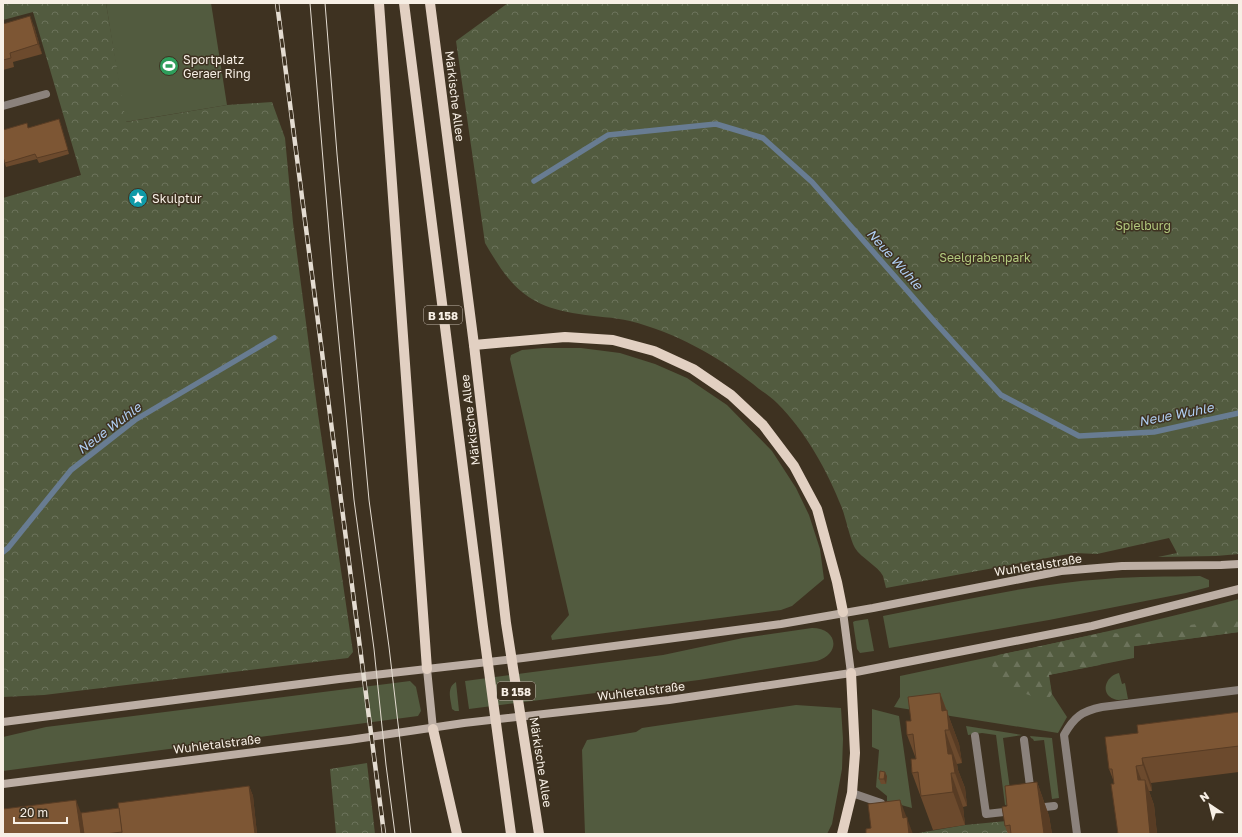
<svg xmlns="http://www.w3.org/2000/svg" width="1242" height="837" font-family="'Golos Text',sans-serif">
<style>
.grass{fill:#525b3f}
.forest{fill:url(#forest-firs)}
.park{fill:url(#park-crowns)}
.lines{fill:none;stroke-linecap:round;stroke-linejoin:round}
.stream{stroke:#687c92;stroke-width:5.5}
.service{stroke:#8b827c;stroke-width:8}
.minor{stroke:#8b827c;stroke-width:8}
.secondary{stroke:#bcaea4;stroke-width:8}
.primary{stroke:#e2d0c2;stroke-width:10}
.tram{stroke:#e4dcd1;stroke-width:1}
.rail-casing{stroke:#e4dcd1;stroke-width:4.5}
.rail{stroke:#3e3221;stroke-width:3;stroke-dasharray:9;stroke-linecap:butt}
.wall{fill:#6c4a2d}
.shaded-wall{fill:#583c24}
.building{fill:#7d5634;stroke:#583c24}
.labels{text-anchor:middle;dominant-baseline:central;stroke-width:3;stroke-linejoin:round;paint-order:stroke}
.shield{fill:#3e3221;stroke:#c0b6aa;stroke-width:1}
.shield-label{font-size:11px;font-weight:bold;fill:#f7efe5}
.poi-label{font-size:12px;fill:#f7efe5;stroke:#3e3221;text-anchor:start}
.street-label{font-size:12px;fill:#f7efe5;stroke:#3e3221}
.park-label{font-size:12px;fill:#b2c97e;stroke:#3e3221}
.water-label{font-size:13px;font-style:italic;fill:#b0cef2;stroke:#3e3221}
</style>
<defs>
<pattern id="forest-firs" width="22" height="20" patternUnits="userSpaceOnUse"><rect width="22" height="20" fill="#525b3f"/><path d="M5 1l3.5 6h-7zM16 11l3.5 6h-7z" fill="#6c735b"/></pattern>
<pattern id="park-crowns" width="20" height="18" patternUnits="userSpaceOnUse"><rect width="20" height="18" fill="#525b3f"/><path d="M2 6a3 3 0 1 1 6 0M12 15a3 3 0 1 1 6 0" fill="none" stroke="#6c735b"/></pattern>
</defs>
<rect width="100%" height="100%" fill="#3e3221"/>
<g class="grass">
<path d="M106,3H211L227,105L125,122Z"/>
<path d="M543,348H581L620,353L655,364L687,378L727,405L772,451L796,488L809,515L820,549L824,579L792,606L781,610L552,640L551,636L569,615L510,359L511,355L522,350Z"/>
<path d="M1200,576L1209,580V587L1186,593L1049,620L889,648L883,616C957,602 1030,584 1105,579C1137,576 1168,577 1200,576Z"/>
<path d="M1239,599V632L1134,646V658L1048,675L1052,694L1067,717L1058,733L894,707L900,697V676C1013,652 1127,629 1239,599Z"/>
<path d="M868,619L874,651L860,653L857,649L853,622L855,621Z"/>
<path d="M812,628C837,628 842,653 817,661L699,680L469,709L465,681L663,655L743,638Z"/>
<path d="M1119,673L1122,684L1125,683L1128,699C1123,699 1118,701 1114,699C1100,694 1105,676 1119,673Z"/>
<path d="M410,681L416,687L421,711L418,716L3,771V737L46,727Z"/>
<path d="M456,682L459,711H455L452,709C451,699 446,688 456,682Z"/>
<path d="M796,705L841,708L843,739L842,769L832,824L827,834H585L582,750L587,740L636,732L642,728Z"/>
<path d="M872,709L899,716L912,808L887,801V796L876,787L879,750L872,747Z"/>
<path d="M966,726L1022,735L1003,738L1012,804L1005,805L996,735L982,733L968,735Z"/>
<path d="M1030,736L1052,738L1059,798L1052,799L1044,740L1034,741L1033,739L1031,738Z"/>
</g>
<path class="forest" d="M1239,617V632L1121,648L1111,652L1100,665L1049,675L1052,694L1047,701L1017,691L997,679L992,665L998,655L1106,632L1129,635Z"/>
<g class="park">
<path d="M3,3H106L126,122L227,105L272,102L285,138L293,223L317,407L353,652L348,658L44,695L3,697V198L81,175L33,12L3,20Z"/>
<path d="M508,3H1239V554L1216,556L1158,557L1177,553L1169,538L1097,554L1074,553L886,588C885,584 884,580 883,576C878,566 861,558 855,548C850,539 846,519 842,508C827,470 806,432 777,403C770,396 761,391 753,384C716,355 676,333 630,321C614,317 596,317 579,314C527,307 510,286 485,243L456,41Z"/>
<path d="M367,763L375,834H336L330,769Z"/>
<path d="M1017,820L1019,834H913L965,825Z"/>
</g>
<g class="lines">
<g class="stream">
<path d="M534,181L608,135L716,124L763,138L812,182L933,320L1001,395L1079,436L1154,432L1239,413"/>
<path d="M3,552L8,548L71,470L135,420L274,338"/>
</g>
<g class="service">
<path d="M3,106L46,94"/>
<path d="M975,736L986,814L1013,811"/>
<path d="M1024,740L1031,794"/>
<path d="M852,793L881,803L879,812"/>
<path d="M1036,808L1054,806"/>
</g>
<path class="minor" d="M1077,834L1064,735C1074,717 1082,711 1102,707L1239,690"/>
<g class="secondary">
<path d="M843,612L851,673"/>
<path d="M427,669L433,729"/>
<path d="M3,722L339,679L523,658L781,624L873,608L1061,571L1122,566L1221,565L1239,564"/>
<path d="M3,784L349,740L464,723L669,700L851,673L1092,626L1239,589"/>
</g>
<g class="primary">
<path d="M379,3L427,669"/>
<path d="M404,3L483,627L511,834"/>
<path d="M430,3L474,345L506,623L539,834"/>
<path d="M474,345L565,337L613,340L654,351L693,369L731,395L763,425L794,466L817,509L837,582L843,612"/>
<path d="M433,729L457,834"/>
<path d="M842,834L852,793L855,753L851,673"/>
</g>
<g class="tram">
<path d="M310,3L333,280L354,500L374,649L386,765L395,834"/>
<path d="M325,3L337,154L369,500L389,647L411,834"/>
</g>
<g class="rail-casing">
<path id="rail" d="M277,3L384,834"/>
</g>
<use href="#rail" class="rail"/>
</g>
<g class="wall">
<path d="M34,26L42,54L13,62L14,67L3,70V29Z"/>
<path d="M59,119L69,154L39,163L37,159L6,167L3,157L28,128Z"/>
<path d="M940,693L959,744L962,763L957,764L958,770L965,788L967,806L963,807L965,825L933,830L912,773L916,759L907,735L911,721Z"/>
<path d="M1239,712V772L1151,783L1152,791H1149L1154,805L1157,834H1118L1114,782L1109,769L1138,733Z"/>
<path d="M887,776L886,784H881L879,779Z"/>
<path d="M1037,782L1049,816L1052,834H1008L1005,826L1007,806Z"/>
<path d="M249,786L253,796L257,834H3L81,813L119,808Z"/>
</g>
<g class="shaded-wall">
<path d="M30,16L34,26L42,54L38,44Z"/>
<path d="M940,693L959,744L962,763L942,711Z"/>
<path d="M945,730L957,764L958,770L965,788L967,806L948,754Z"/>
<path d="M1142,758L1151,783L1152,791L1143,765Z"/>
<path d="M1136,766L1146,792L1145,780L1154,805L1157,834H1150L1138,780Z"/>
<path d="M885,772L887,776L886,784L884,779Z"/>
<path d="M951,773L963,807L965,825L953,792Z"/>
<path d="M1037,782L1049,816L1052,834H1044Z"/>
<path d="M249,786L253,796L257,834H255Z"/>
<path d="M76,800L83,818L85,834H81Z"/>
<path d="M900,800L913,834H909L903,818Z"/>
</g>
<g class="building">
<path d="M30,16L38,44L10,53L11,58L3,60V24Z"/>
<path d="M59,119L68,150L37,158L35,154L5,163L3,157V130L27,123L28,128Z"/>
<path d="M940,693L942,711L947,710L949,730H945L948,754H952L955,773H951L953,792L921,796L918,772L912,773L911,759H916L913,734L907,735L906,721H911L908,697Z"/>
<path d="M1239,712V746L1142,758L1143,765L1136,766L1138,780H1145L1150,834H1118L1111,784H1114L1112,769H1109L1105,737L1138,733L1137,725Z"/>
<path d="M880,771L885,772L884,779H879Z"/>
<path d="M1037,782L1044,834H1011L1010,825L1005,826L1002,807L1007,806L1005,786Z"/>
<path d="M249,786L255,834H122L118,803Z"/>
<path d="M76,800L81,834H3V809Z"/>
<path d="M900,800L903,818L907,817L909,834H866V829L871,828L868,804Z"/>
<path d="M119,808L122,832L105,834H84L81,813Z"/>
</g>
<defs>
<g id="stadium-disc" transform="scale(1)"><circle r="9.5" fill="#2e9e5b" stroke="#3e3221"/><path d="M0-5a6.5 5 0 1 0 0 10a6.5 5 0 1 0 0-10ZM-3.5-1.8h7v3.6h-7Z" fill="#fff"/></g>
<g id="sight-disc" transform="scale(1)"><circle r="9.5" fill="#0f9aa8" stroke="#3e3221"/><path d="M0-6L1.8-2.2L6-1.7L2.9 1.2L3.7 5.4L0 3.3L-3.7 5.4L-2.9 1.2L-6-1.7L-1.8-2.2Z" fill="#fff"/></g>
</defs>
<g fill-rule="evenodd">
<use href="#stadium-disc" x="169" y="66"/>
<use href="#sight-disc" x="138" y="198"/>
</g>
<g class="labels">
<g class="shield">
<rect x="424" y="306" width="38" height="18" rx="3"/>
<rect x="497" y="682" width="38" height="18" rx="3"/>
</g>
<g class="shield-label">
<text x="443" y="315">B 158</text>
<text x="516" y="691">B 158</text>
</g>
<g class="poi-label">
<text x="183" y="59">Sportplatz<tspan x="183" dy="14">Geraer Ring</tspan></text>
<text x="152" y="198">Skulptur</text>
</g>
<g class="street-label">
<text transform="translate(455 96) rotate(83)">Märkische Allee</text>
<text transform="translate(470 420) rotate(-97)">Märkische Allee</text>
<text transform="translate(1038 565) rotate(-9)">Wuhletalstraße</text>
<text transform="translate(641 691) rotate(-7)">Wuhletalstraße</text>
<text transform="translate(217 744) rotate(-7)">Wuhletalstraße</text>
<text transform="translate(541 762) rotate(81)">Märkische Allee</text>
</g>
<g class="park-label">
<text x="1143" y="225">Spielburg</text>
<text x="985" y="257">Seelgrabenpark</text>
</g>
<g class="water-label">
<text transform="translate(895 259) rotate(48)">Neue Wuhle</text>
<text transform="translate(1176 414) rotate(-11)">Neue Wuhle</text>
<text transform="translate(109 428) rotate(-37)">Neue Wuhle</text>
</g>
</g>
<rect width="1242" height="837" fill="none" stroke="#f7efe5" stroke-width="8"/>
<g transform="translate(1210 805) rotate(325)" stroke="#3e3221" stroke-width="3" paint-order="stroke">
<path d="M0-3L7 15L0 10L-7 15Z" fill="#f7efe5"/>
<text y="-6" font-size="11" font-weight="bold" text-anchor="middle" fill="#f7efe5">N</text>
</g>
<path d="M14 817v6h53v-6" fill="none" stroke="#f7efe5" stroke-width="2"/>
<text x="20" y="817" font-size="12" fill="#f7efe5" stroke="#3e3221" stroke-width="3" paint-order="stroke">20 m</text>
</svg>
